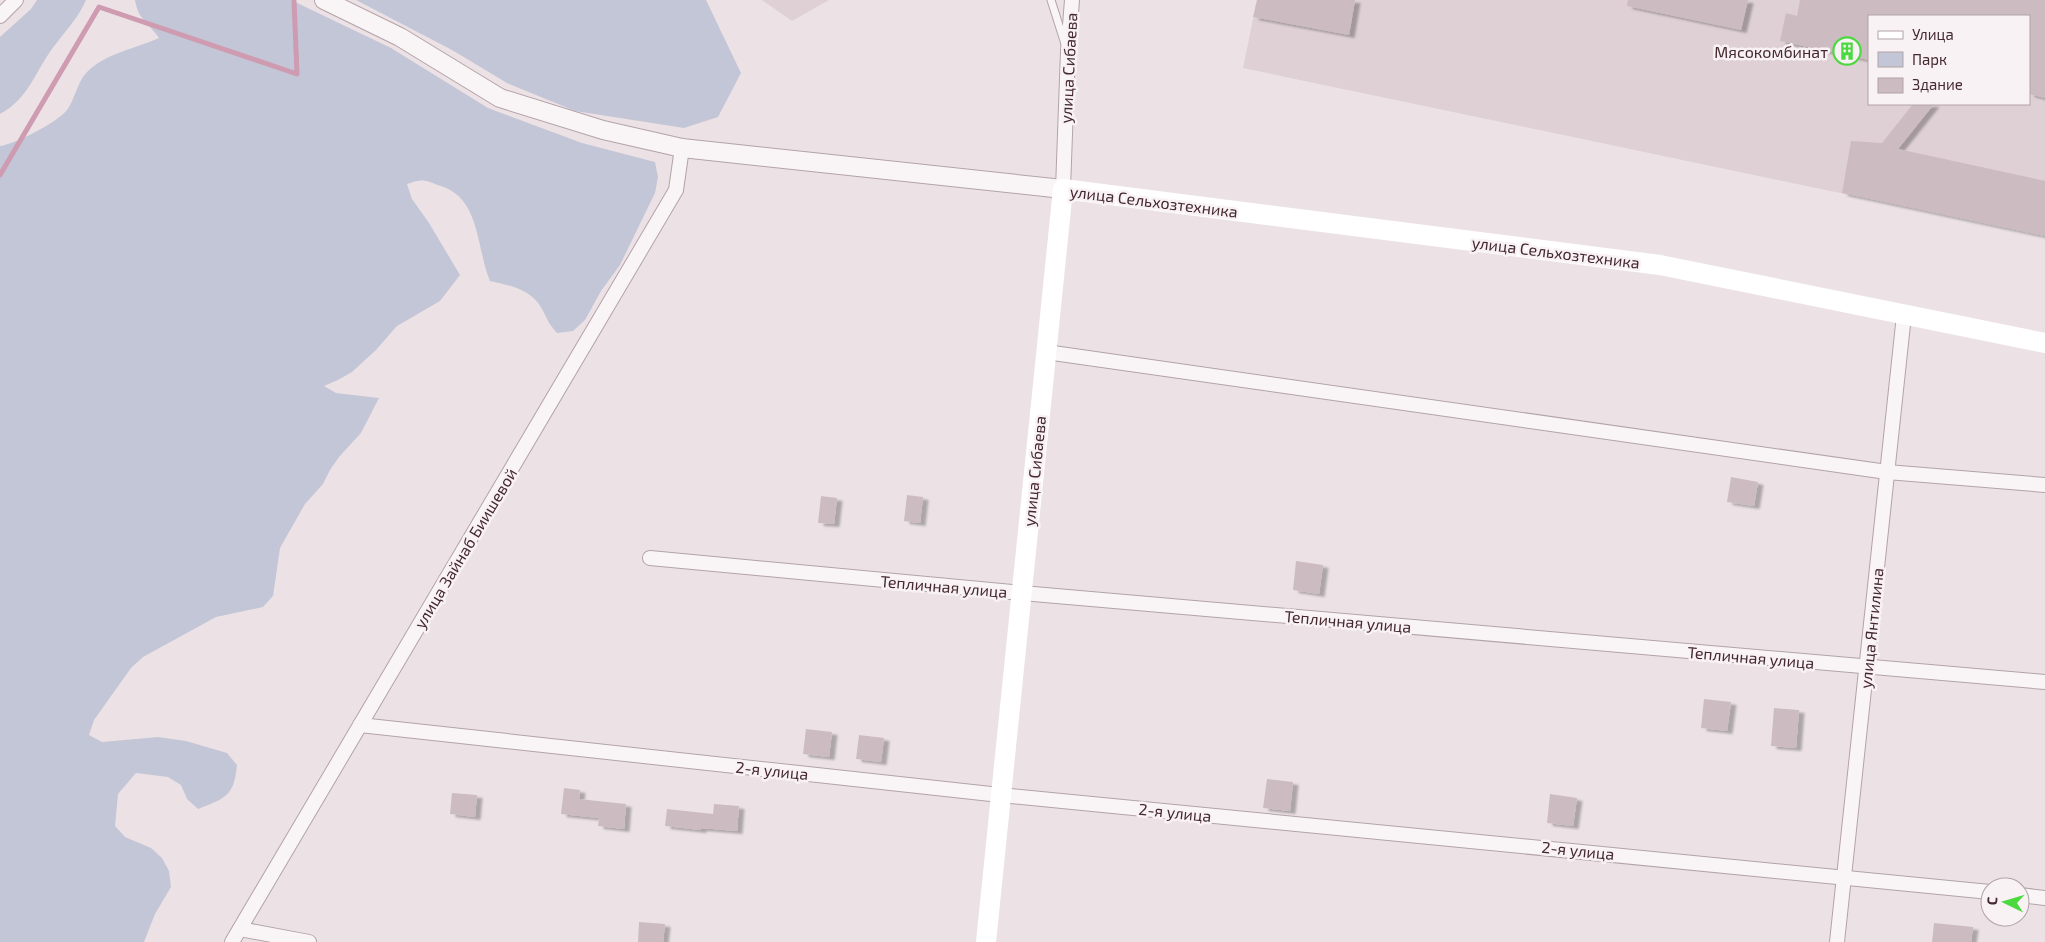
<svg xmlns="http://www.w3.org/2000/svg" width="2045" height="942" font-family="'Exo 2',sans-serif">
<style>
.built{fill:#ded0d4;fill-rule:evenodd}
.green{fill:#c3c6d6}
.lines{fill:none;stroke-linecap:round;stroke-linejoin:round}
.stream{stroke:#ce9bb0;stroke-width:5}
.building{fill:#ccbcc1;filter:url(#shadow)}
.service-casing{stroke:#b3a3a8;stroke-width:9}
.minor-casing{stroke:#b3a3a8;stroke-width:16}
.tertiary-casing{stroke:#b3a3a8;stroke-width:20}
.service{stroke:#f9f5f6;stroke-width:7}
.minor{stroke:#f9f5f6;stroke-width:14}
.tertiary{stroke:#f9f5f6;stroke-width:18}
.secondary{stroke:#fff;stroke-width:20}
.labels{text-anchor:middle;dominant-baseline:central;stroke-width:5;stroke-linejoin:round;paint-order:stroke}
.poi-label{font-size:16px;fill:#452931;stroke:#f9f2f4;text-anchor:end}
.street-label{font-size:16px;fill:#452931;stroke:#f9f2f4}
</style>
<defs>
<filter id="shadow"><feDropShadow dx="5.5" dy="3" stdDeviation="1" flood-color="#0004"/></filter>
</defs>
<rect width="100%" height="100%" fill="#ece2e5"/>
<g class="built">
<path d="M762,0H829L792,21Z"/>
<path d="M1257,0H2045V236L1243,68ZM1869,16H2029V104H1869Z"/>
</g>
<g class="green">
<path d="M37,0H86C79,17 66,30 55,45C36,69 29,99 0,114V37L31,9Z"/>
<path d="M135,0H291L391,48L488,108L582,143L655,162L658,177L655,193L620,265L601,291L585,320L573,331L557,333C548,323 548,320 542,309C531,289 511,286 490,281C476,248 481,199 441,186C424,180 424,178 407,184L412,199L429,223L460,275L440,301L397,326L376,350L352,372L338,380L324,386L336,393L379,398L361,433L339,457L330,470L323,484L305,504L280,548L273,596L263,607L216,617L143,657L131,668L94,720L89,735L102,742L158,737L186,741L227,753L237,765C234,796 226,798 198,809L187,799L181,785L168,777L136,773L118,794L115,826L125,837L151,848L162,858L169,871L171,887L155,914L144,942H0V146C15,144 58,122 67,110C75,99 77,83 86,73C105,53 135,49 159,38C149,23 138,20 135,0Z"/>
<path d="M356,0H706L741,73L718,117L684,128L575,111L507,83L452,50Z"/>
</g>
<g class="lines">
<path class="stream" d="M0,175L99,7L297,74L294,1"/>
</g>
<g class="building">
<path d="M1257,0H1355L1349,35L1253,17Z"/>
<path d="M1628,0H1748L1741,30L1627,6Z"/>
<path d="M1800,0H2045V98L2029,94V16H1869V60L1780,41L1786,13L1797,16Z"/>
<path d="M1913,104H1934L1898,149L2045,181V236L1842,193L1851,141L1882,143Z"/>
<path d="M1731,477L1758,482L1754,506L1727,502Z"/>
<path d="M907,495L923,497L920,523L904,521Z"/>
<path d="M821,496L837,498L834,524L818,523Z"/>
<path d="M1296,561L1323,565L1319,594L1293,590Z"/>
<path d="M1704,699L1731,702L1727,731L1701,728Z"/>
<path d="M1774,708L1799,710L1796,748L1771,746Z"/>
<path d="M806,729L832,732L829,757L803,754Z"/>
<path d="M859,735L884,738L881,762L856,759Z"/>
<path d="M1267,779L1293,782L1290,811L1263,808Z"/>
<path d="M564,788L580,790L579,799L626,804L624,829L598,826L599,818L561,814Z"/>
<path d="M452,793L477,795L475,817L450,814Z"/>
<path d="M1550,794L1577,798L1573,826L1547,823Z"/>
<path d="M714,804L739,806L737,831L701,828V830L665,826L667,809L713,814Z"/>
<path d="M639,922L665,924L663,942H638Z"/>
<path d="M1934,923L1973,927L1971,942H1932Z"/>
</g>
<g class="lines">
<g class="service-casing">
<path id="service" d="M1051,0L1065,44"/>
</g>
<g class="minor-casing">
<g id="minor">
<path d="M0,16L16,0"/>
<path d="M1063,189L1068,51L1072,0"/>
<path d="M1046,352L1887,472L2045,485"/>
<path d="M650,558L1022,593L2045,682"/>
<path d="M360,725L1000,795L1990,892"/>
<path d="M2020,895L2045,898"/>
<path d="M240,929L309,942"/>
<path d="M232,942L676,190L682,148"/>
<path d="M1837,942L1904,315"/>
</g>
</g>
<g class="tertiary-casing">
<path id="tertiary" d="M324,0L400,37L500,98L603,130L682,148L1063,189"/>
</g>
<use href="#service" class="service"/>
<use href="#minor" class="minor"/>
<use href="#tertiary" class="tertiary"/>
<path class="secondary" d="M986,942L1063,189L1660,265L2045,343"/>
</g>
<defs>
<g id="building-ring" transform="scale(1.4375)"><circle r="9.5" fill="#f9f2f4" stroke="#4cd93f" stroke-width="1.5"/><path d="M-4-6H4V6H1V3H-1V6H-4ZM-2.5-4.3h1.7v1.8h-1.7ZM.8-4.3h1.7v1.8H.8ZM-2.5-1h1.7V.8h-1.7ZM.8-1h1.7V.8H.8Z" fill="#4cd93f"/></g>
</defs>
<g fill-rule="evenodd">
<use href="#building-ring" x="1847" y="51"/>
</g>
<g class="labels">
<g class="poi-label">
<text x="1828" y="51">Мясокомбинат</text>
</g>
<g class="street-label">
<text transform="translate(1068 68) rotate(-87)">улица Сибаева</text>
<text transform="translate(1154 201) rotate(7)">улица Сельхозтехника</text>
<text transform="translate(1556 252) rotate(7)">улица Сельхозтехника</text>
<text transform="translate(1034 471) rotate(-84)">улица Сибаева</text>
<text transform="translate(465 548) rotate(-59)">улица Зайнаб Биишевой</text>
<text transform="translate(944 586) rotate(5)">Тепличная улица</text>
<text transform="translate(1348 621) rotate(5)">Тепличная улица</text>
<text transform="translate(1871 628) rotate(-84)">улица Янтилина</text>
<text transform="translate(1751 657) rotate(5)">Тепличная улица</text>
<text transform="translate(772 770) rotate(6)">2-я улица</text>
<text transform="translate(1175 812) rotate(6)">2-я улица</text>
<text transform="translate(1578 850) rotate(6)">2-я улица</text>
</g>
</g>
<rect x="1868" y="15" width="162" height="90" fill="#f9f2f4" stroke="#b1a2a6"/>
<rect x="1878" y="31" width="25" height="8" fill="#ffffff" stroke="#b1a2a6"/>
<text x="1912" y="40" font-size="15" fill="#452931">Улица</text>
<rect x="1878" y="52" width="25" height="15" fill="#c3c6d6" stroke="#b1a2a6"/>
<text x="1912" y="65" font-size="15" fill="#452931">Парк</text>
<rect x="1878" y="78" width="25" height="15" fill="#ccbcc1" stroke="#b1a2a6"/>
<text x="1912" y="90" font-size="15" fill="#452931">Здание</text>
<g transform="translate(2005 902) rotate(275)"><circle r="24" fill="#f9f2f4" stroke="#b1a2a6"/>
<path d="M0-4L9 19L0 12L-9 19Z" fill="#4cd93f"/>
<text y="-8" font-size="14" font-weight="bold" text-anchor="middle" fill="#452931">С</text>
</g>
</svg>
